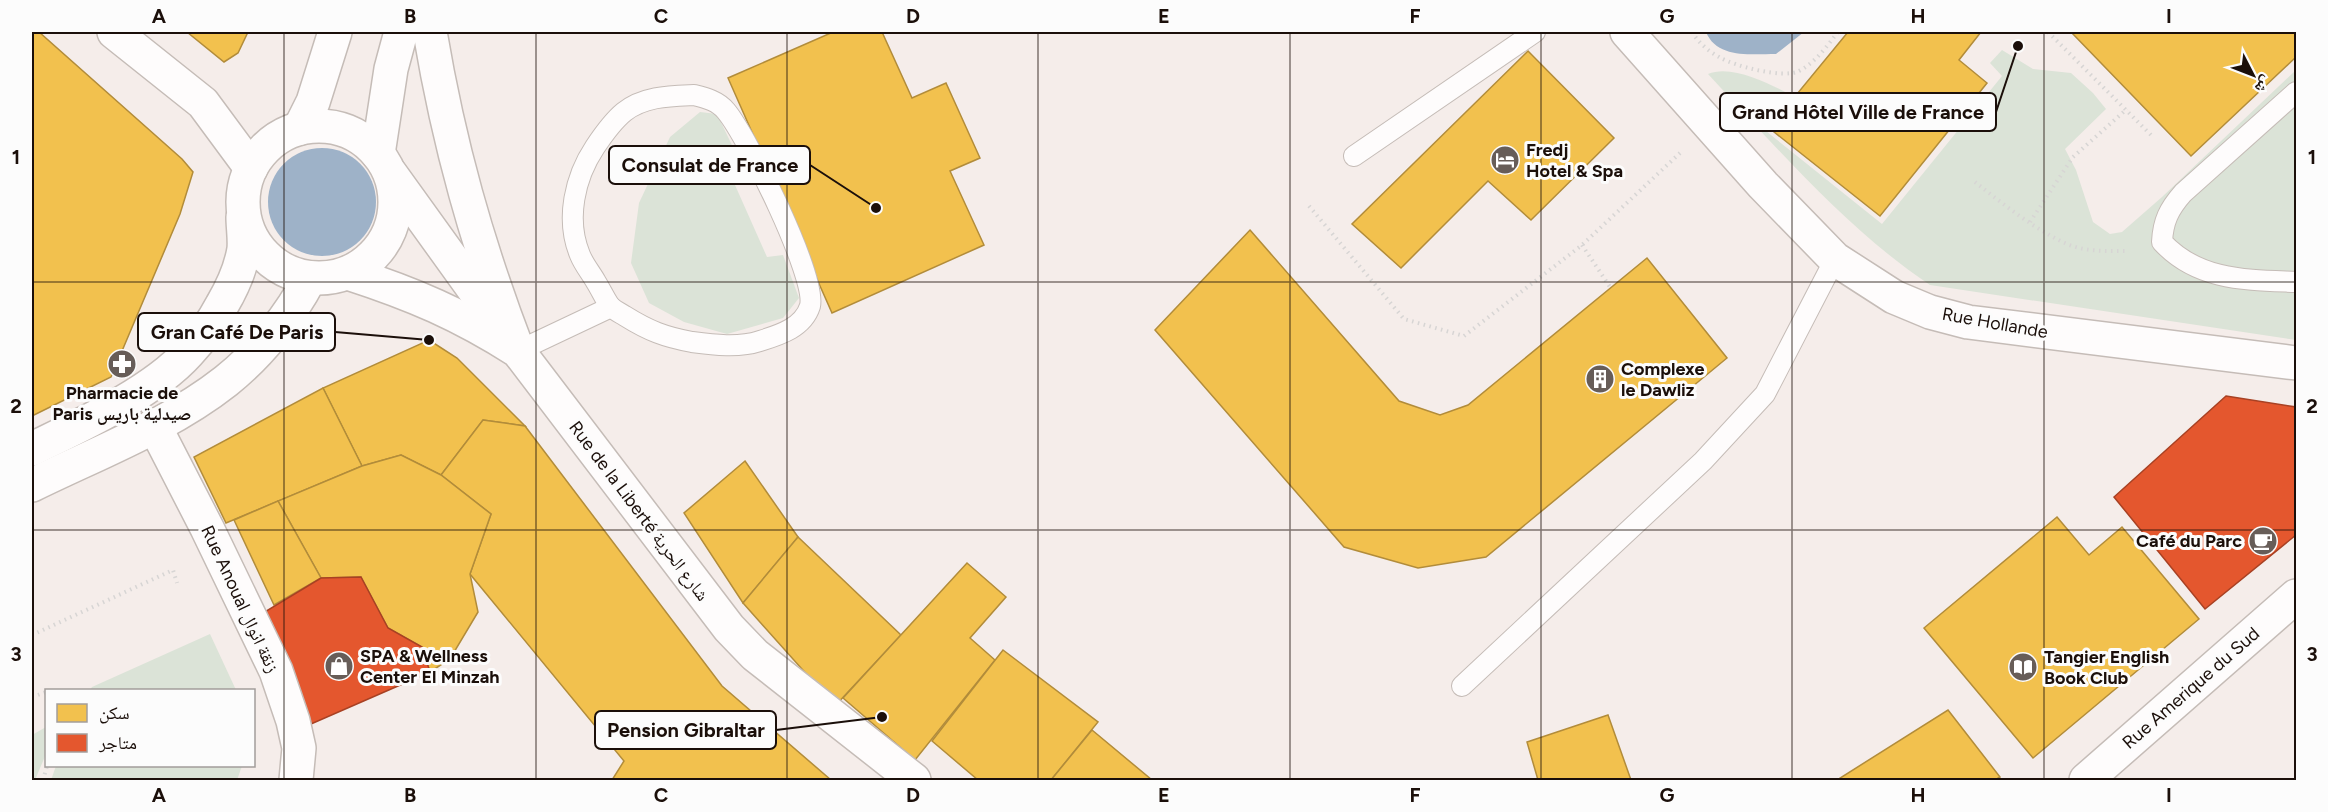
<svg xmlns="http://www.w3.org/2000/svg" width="2328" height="812" font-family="Figtree,'Noto Naskh Arabic',sans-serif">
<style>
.green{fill:#dbe3d7}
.water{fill:#9eb2c8}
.homes{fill:#f2c14e;stroke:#b28c3a;stroke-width:1.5}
.shops{fill:#e4572e;stroke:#a84123;stroke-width:1.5}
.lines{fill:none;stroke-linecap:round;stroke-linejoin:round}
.service-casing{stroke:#c5bcb7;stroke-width:22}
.minor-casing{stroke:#c5bcb7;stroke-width:36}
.tertiary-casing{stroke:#c5bcb7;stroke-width:36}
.secondary-casing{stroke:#c5bcb7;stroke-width:36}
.path{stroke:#d7d5d4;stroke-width:4;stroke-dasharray:1.5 4.5;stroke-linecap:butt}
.service{stroke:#fefcfc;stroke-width:20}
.minor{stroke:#fefcfc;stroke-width:33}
.tertiary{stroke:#fefcfc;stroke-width:33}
.secondary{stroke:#fefcfc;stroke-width:33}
.grid{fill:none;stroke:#1b0f0a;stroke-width:1.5;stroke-opacity:0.55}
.labels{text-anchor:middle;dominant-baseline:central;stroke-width:6;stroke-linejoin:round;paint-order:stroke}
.poi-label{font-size:18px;font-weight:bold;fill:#1b0f0a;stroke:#fcfcfc;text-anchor:start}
.street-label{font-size:18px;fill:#1b0f0a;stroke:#fcfcfc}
.leader{fill:none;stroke:#1b0f0a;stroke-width:2}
.callout-dot{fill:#1b0f0a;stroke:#fcfcfc;stroke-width:2}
.callout{fill:#fcfcfc;stroke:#1b0f0a;stroke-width:2}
.callout-label{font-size:20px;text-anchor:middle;font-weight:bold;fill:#1b0f0a}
.neatline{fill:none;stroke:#1b0f0a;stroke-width:2}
.grid-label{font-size:20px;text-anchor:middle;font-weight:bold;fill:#1b0f0a}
</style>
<rect width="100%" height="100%" fill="#f5edea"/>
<g class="green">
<path d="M2002,50L2033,69L2071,73L2093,93L2106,109L2065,149L2076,170L2093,222L2110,234L2122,232L2162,197L2296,70V340L1930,285C1845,228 1778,149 1708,74C1731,64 1768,83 1789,94L1761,127L1882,224L2002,76L1990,63Z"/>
<path d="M700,112L717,114L741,164L735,185L767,257L783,255L799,298L783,318L727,334L684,322L649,303L631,263L639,203L670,137Z"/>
<path d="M210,634L236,690H90L92,687Z"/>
<path d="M46,727V754L35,780H32V735Z"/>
<path d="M56,766H242L237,780H51Z"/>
</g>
<g class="water">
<path d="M1706,32H1804L1776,54C1752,54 1717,59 1706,32Z"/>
<circle cx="322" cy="202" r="54"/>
</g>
<g class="homes">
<path d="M32,32H39L182,159L193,172L180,214L111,377L32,416Z"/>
<path d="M187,32H248L238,53L224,62Z"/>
<path d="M833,32H882L912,98L946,83L980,158L950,171L984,245L832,313L728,78Z"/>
<path d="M1848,32H1981L1959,60L1987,83L1880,216L1769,128Z"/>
<path d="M2071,32H2296V57L2191,156Z"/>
<path d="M1528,51L1614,138L1531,220L1488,181L1401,268L1352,224Z"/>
<path d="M1250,230L1399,401L1440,415L1468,405L1647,258L1727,358L1486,557L1418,568L1344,547L1155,330Z"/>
<path d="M429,340L457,358L525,426L483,420L441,475L401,455L362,466L323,388Z"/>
<path d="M323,388L362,466L226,523L194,457Z"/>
<path d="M483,420L525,426L722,686L831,780H612L624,761L470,574L491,514L441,475Z"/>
<path d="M401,455L441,475L491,514L470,574L478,612L450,659L430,672L422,647L388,628L361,577L321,578L278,501L362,466Z"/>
<path d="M745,461L798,537L743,603L684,513Z"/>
<path d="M278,501L321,578L274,605L234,520Z"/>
<path d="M2057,517L2089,555L2122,527L2199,619L2033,758L1924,628Z"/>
<path d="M798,537L901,635L835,706L743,603Z"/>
<path d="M967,563L1006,597L970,638L995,660L915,760L843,698Z"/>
<path d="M1003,650L1098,722L1051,780H978L932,741Z"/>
<path d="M1948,710L2000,777L1995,780H1837Z"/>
<path d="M1608,715L1631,780H1538L1527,742Z"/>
<path d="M1092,730L1152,780H1051Z"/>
</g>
<g class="shops">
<path d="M2226,396L2296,407V535L2205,609L2114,497Z"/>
<path d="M361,577L388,628L422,647L430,672L311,724L258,616L321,578Z"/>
</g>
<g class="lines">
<g class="service-casing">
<g id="service">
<path d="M2296,92L2183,193C2169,209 2163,221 2162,242C2198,281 2247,280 2296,282"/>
<path d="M694,95C706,98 718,101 726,111C747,136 817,277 810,306C803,328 779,335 760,341C739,348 714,345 692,342C665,337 649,331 625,316C620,313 614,310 610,306C605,299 601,290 596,282C591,273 584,265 580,255C565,219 575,177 595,147C603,135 613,121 624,112C644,96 671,96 694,95Z"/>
<path d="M1354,156L1535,32"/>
<path d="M518,351L611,307"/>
<path d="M1462,686L1703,461L1765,394L1835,259"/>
</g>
</g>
<g class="minor-casing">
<g id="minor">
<path d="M430,32C449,145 477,244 518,351"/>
<path d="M1627,32L1763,185L1835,259L1894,297L1930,312L1968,322L2296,363"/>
<path d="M390,173L493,316"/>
<path d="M348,273C413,294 460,314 518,351L729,628L755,655L914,780"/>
<path d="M154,425L207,528L276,671L293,721L299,748L296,780"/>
<path d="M2086,780L2296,596"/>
</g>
</g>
<g class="tertiary-casing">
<path id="tertiary" d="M114,32L203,103L251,168"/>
</g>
<g class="secondary-casing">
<g id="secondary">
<circle cx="319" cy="202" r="76"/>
<path d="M300,128L313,102L335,32"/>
<path d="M378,154L391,69L401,32"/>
<path d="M32,449C79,426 152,393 188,353C201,339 213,322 222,305C232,288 241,268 244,249C245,239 243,227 243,217"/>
<path d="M32,485C97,453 169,426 226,381C260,354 290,316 310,278"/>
</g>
</g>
<g class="path">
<path d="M1692,32C1698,42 1708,51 1719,57C1734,66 1783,79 1799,71C1816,62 1827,46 1838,32"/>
<path d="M2048,32L2153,137"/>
<path d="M1975,182C2003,204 2034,229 2067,244C2086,252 2107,251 2127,251"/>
<path d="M1309,206L1404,319L1464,336L1582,245L1680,153"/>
<path d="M2030,222L2073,157L2127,109"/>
<path d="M1582,245L1610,287"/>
<path d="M32,635L173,570L177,583"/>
<path d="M38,695L46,692"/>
<path d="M43,780L47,766"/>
</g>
<use href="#service" class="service"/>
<use href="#minor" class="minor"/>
<use href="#tertiary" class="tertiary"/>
<use href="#secondary" class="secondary"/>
</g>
<path class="grid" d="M284,32V780M536,32V780M787,32V780M1038,32V780M1290,32V780M1541,32V780M1792,32V780M2044,32V780M32,282H2296M32,530H2296"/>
<defs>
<g id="hotel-disc" transform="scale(1.5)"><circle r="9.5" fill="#675d58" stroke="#fcfcfc"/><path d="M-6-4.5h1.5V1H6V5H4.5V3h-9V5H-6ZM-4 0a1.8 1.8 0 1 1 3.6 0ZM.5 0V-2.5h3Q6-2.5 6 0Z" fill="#fff"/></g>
<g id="pharmacy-disc" transform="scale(1.5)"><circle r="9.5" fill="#675d58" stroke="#fcfcfc"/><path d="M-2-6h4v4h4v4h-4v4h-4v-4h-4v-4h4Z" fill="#fff"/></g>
<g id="building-disc" transform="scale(1.5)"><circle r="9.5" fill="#675d58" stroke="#fcfcfc"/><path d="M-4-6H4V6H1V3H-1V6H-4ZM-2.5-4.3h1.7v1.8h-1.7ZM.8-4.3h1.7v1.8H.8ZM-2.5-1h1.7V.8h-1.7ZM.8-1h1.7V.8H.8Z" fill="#fff"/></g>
<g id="cafe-disc" transform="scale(1.5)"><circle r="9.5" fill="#675d58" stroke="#fcfcfc"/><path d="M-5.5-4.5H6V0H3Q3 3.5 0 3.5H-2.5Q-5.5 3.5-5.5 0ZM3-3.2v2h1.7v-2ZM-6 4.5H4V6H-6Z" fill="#fff"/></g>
<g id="shop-disc" transform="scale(1.5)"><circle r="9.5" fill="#675d58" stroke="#fcfcfc"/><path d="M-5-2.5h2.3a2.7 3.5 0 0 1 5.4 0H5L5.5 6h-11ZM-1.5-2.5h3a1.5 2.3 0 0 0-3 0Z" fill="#fff"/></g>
<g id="library-disc" transform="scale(1.5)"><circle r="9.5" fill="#675d58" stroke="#fcfcfc"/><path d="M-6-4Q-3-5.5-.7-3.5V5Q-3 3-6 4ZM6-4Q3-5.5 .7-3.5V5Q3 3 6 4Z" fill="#fff"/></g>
</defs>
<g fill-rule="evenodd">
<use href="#hotel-disc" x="1505" y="160"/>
<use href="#pharmacy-disc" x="122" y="364"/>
<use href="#building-disc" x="1600" y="379"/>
<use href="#cafe-disc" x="2263" y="541"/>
<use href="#shop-disc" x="339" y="666"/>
<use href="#library-disc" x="2023" y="667"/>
</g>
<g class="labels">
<g class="poi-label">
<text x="1526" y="150">Fredj<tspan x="1526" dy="21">Hotel &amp; Spa</tspan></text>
<text x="1621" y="369">Complexe<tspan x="1621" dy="21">le Dawliz</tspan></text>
<text x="122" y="393" text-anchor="middle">Pharmacie de<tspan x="122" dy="21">Paris صيدلية باريس</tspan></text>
<text x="2242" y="541" text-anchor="end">Café du Parc</text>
<text x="360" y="656">SPA &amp; Wellness<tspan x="360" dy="21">Center El Minzah</tspan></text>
<text x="2044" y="657">Tangier English<tspan x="2044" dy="21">Book Club</tspan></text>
</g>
<g class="street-label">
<text transform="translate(1995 323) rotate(10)">Rue Hollande</text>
<text transform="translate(639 511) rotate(53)">Rue de la Liberté شارع الحرية</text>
<text transform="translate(240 599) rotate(65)">Rue Anoual زنقة انوال</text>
<text transform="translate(2191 688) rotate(-41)">Rue Amerique du Sud</text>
</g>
</g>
<path class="leader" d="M2018 46L1996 112M876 208L810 165M429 340L335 332M882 717L776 730"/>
<g class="callout-dot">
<circle cx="2018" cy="46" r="6"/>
<circle cx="876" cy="208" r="6"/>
<circle cx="429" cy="340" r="6"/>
<circle cx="882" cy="717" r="6"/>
</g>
<g class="callout">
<rect x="1720" y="93" width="276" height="38" rx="6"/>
<rect x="609" y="146" width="201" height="38" rx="6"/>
<rect x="138" y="313" width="197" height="38" rx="6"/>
<rect x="595" y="711" width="181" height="38" rx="6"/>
</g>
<g class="callout-label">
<text x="1858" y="119">Grand Hôtel Ville de France</text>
<text x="710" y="172">Consulat de France</text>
<text x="237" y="339">Gran Café De Paris</text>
<text x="686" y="737">Pension Gibraltar</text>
</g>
<rect width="2328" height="812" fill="none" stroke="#fcfcfc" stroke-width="66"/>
<rect x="45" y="689" width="210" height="78" fill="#fcfcfc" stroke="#a29d9b" stroke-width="1.5"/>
<rect x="57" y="704" width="30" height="18" fill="#f2c14e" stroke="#a29d9b" stroke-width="1.5"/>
<text x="99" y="719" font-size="18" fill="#1b0f0a">سكن</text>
<rect x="57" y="734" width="30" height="18" fill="#e4572e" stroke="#a29d9b" stroke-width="1.5"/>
<text x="99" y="749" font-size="18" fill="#1b0f0a">متاجر</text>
<g transform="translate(2253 75) rotate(132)" stroke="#fcfcfc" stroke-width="4.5" paint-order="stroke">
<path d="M0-4.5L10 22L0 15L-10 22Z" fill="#1b0f0a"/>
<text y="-9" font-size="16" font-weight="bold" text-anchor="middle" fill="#1b0f0a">ش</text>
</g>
<rect x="33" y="33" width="2262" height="746" class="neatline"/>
<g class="grid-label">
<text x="159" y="23">A</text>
<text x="410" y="23">B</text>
<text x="661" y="23">C</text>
<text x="913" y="23">D</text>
<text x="1164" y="23">E</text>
<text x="1415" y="23">F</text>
<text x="1667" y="23">G</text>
<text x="1918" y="23">H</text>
<text x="2169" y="23">I</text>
<text x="16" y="164">1</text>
<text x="2312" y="164">1</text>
<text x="16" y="413">2</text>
<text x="2312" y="413">2</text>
<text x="16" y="661">3</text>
<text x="2312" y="661">3</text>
<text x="159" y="802">A</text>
<text x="410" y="802">B</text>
<text x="661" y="802">C</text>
<text x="913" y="802">D</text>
<text x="1164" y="802">E</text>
<text x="1415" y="802">F</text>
<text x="1667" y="802">G</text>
<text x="1918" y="802">H</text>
<text x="2169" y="802">I</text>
</g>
</svg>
